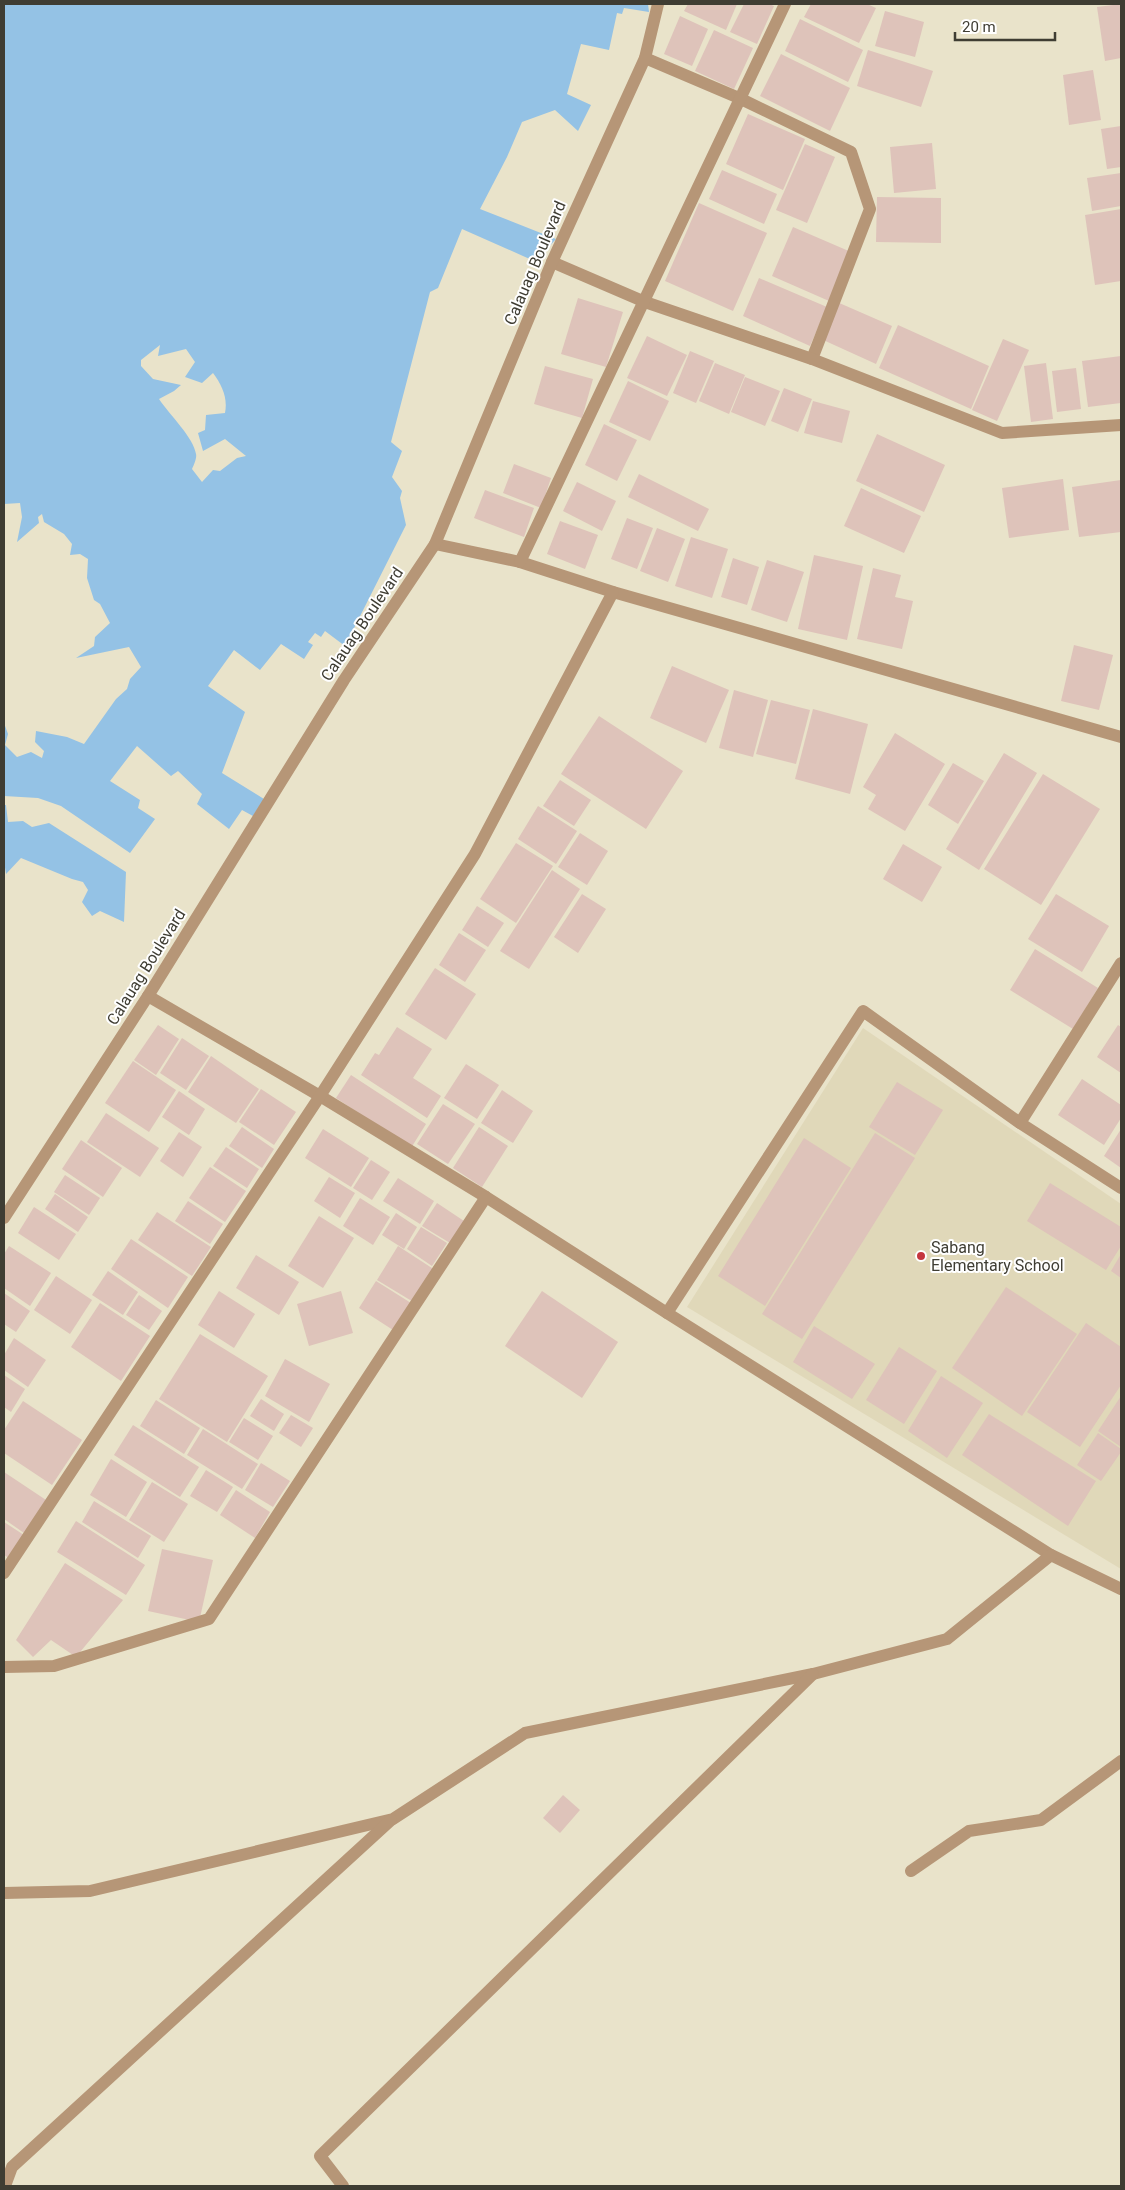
<svg xmlns="http://www.w3.org/2000/svg" width="1125" height="2190" font-family="Roboto,sans-serif">
<style>
.built{fill:#e0d8b9}
.water{fill:#94c2e5;fill-rule:evenodd}
.building{fill:#dec3ba}
.lines{fill:none;stroke-linecap:round;stroke-linejoin:round}
.minor{stroke:#b69677;stroke-width:12}
.poi-dot{fill:#c5363f;stroke:#fff;stroke-width:2}
.labels{text-anchor:middle;dominant-baseline:central;stroke-width:4;stroke-linejoin:round;paint-order:stroke}
.street-label{font-size:16px;fill:#3f3d33;stroke:#fff}
.poi-label{font-size:16px;fill:#3f3d33;stroke:#fff;text-anchor:start}
</style>
<rect width="100%" height="100%" fill="#e9e3ca"/>
<path class="built" d="M863,1028L1121,1204V1569L687,1307Z"/>
<g class="water">
<path d="M4,4H648L649,12L624,8L622,14L617,13L609,50L581,44L567,94L591,105L578,131L555,110L522,122L507,157L480,209L556,239L546,250L532,260L462,229L438,288L430,292L391,442L402,451L392,477L402,491L400,498L406,525L345,646L325,631L321,637L315,633L308,642L313,645L304,659L281,644L260,670L234,650L208,686L245,712L222,773L264,799L253,816L242,810L229,829L197,804L202,794L178,771L171,776L137,746L110,781L140,800L138,808L155,819L130,853L61,806L38,798L4,796V723L8,734L5,745L17,757L31,752L42,758L44,751L35,742L36,731L67,737L84,744L116,699L127,689L130,679L141,667L129,647L76,658L94,646L95,637L110,623L100,604L94,600L87,578L88,559L80,554L70,555L72,544L64,534L44,522L42,514L38,517L39,523L17,542L22,517L20,503L4,504ZM160,345L158,356L186,349L195,362L185,377L202,383L213,373C222,385 228,398 225,413L206,415L205,430L198,433L203,451L225,439L246,456L237,458L220,471L213,470L202,482L192,469C194,465 197,458 196,454C194,438 169,414 159,399L174,391L181,385L153,379L141,366V360Z"/>
<path d="M4,805H6L8,822L23,821L32,827L49,823L126,872L124,922L100,911L92,916L82,902L88,890L83,882L72,879L21,858L6,874L4,861Z"/>
</g>
<g class="building">
<path d="M688,4H737L726,30L684,11Z"/>
<path d="M744,4H769L774,6L757,44L730,32Z"/>
<path d="M811,4H867L876,8L859,43L804,17Z"/>
<path d="M1121,4V58L1105,61L1097,7Z"/>
<path d="M885,11L924,22L915,57L875,46Z"/>
<path d="M680,16L708,29L692,66L664,54Z"/>
<path d="M800,19L863,50L848,82L785,51Z"/>
<path d="M714,30L753,48L734,89L695,71Z"/>
<path d="M868,50L933,71L921,107L857,86Z"/>
<path d="M781,54L850,88L830,131L760,96Z"/>
<path d="M1093,70L1101,120L1069,125L1063,75Z"/>
<path d="M748,114L805,139L783,190L726,164Z"/>
<path d="M1121,126V167L1107,169L1101,129Z"/>
<path d="M932,143L936,189L894,193L890,147Z"/>
<path d="M805,144L835,157L807,223L776,210Z"/>
<path d="M722,170L777,194L764,224L709,199Z"/>
<path d="M1121,173V206L1092,211L1087,178Z"/>
<path d="M877,197L941,198V243L876,242Z"/>
<path d="M699,203L767,233L733,311L665,281Z"/>
<path d="M1121,209V281L1095,285L1085,215Z"/>
<path d="M793,227L851,252L829,301L772,276Z"/>
<path d="M759,278L827,307L810,346L743,316Z"/>
<path d="M578,298L623,312L606,367L561,354Z"/>
<path d="M837,302L892,326L876,364L821,339Z"/>
<path d="M898,325L989,366L971,409L879,368Z"/>
<path d="M647,336L687,355L667,396L627,378Z"/>
<path d="M1003,339L1029,350L997,421L972,410Z"/>
<path d="M690,351L714,361L696,403L673,393Z"/>
<path d="M1121,356V403L1088,407L1082,361Z"/>
<path d="M715,363L745,375L729,414L699,401Z"/>
<path d="M1046,363L1053,419L1031,422L1024,366Z"/>
<path d="M545,366L593,379L582,418L534,404Z"/>
<path d="M1076,368L1081,409L1057,412L1052,371Z"/>
<path d="M745,377L780,391L765,426L731,412Z"/>
<path d="M628,381L669,401L650,441L609,422Z"/>
<path d="M784,388L812,399L798,432L771,421Z"/>
<path d="M813,401L850,411L842,443L804,433Z"/>
<path d="M604,424L637,440L617,481L585,465Z"/>
<path d="M877,434L945,465L924,512L856,481Z"/>
<path d="M514,464L551,478L541,508L503,493Z"/>
<path d="M639,474L709,509L698,531L628,497Z"/>
<path d="M1063,479L1069,530L1009,538L1002,488Z"/>
<path d="M1121,480V532L1079,537L1072,487Z"/>
<path d="M577,482L616,501L602,531L563,511Z"/>
<path d="M861,488L921,516L904,553L844,526Z"/>
<path d="M485,490L534,508L524,537L474,518Z"/>
<path d="M627,518L653,528L637,569L611,559Z"/>
<path d="M560,521L598,535L585,569L547,554Z"/>
<path d="M657,528L685,539L668,582L640,571Z"/>
<path d="M691,537L728,549L712,598L675,586Z"/>
<path d="M814,555L863,566L847,640L798,629Z"/>
<path d="M733,558L759,567L747,605L721,597Z"/>
<path d="M767,560L804,572L787,622L751,610Z"/>
<path d="M873,568L901,575L895,597L913,601L902,649L857,639Z"/>
<path d="M1074,645L1113,655L1099,710L1061,701Z"/>
<path d="M672,666L729,690L706,743L650,718Z"/>
<path d="M734,690L768,700L753,757L719,748Z"/>
<path d="M771,700L810,710L796,764L756,754Z"/>
<path d="M813,709L868,724L850,794L795,779Z"/>
<path d="M599,716L683,771L646,829L561,774Z"/>
<path d="M895,733L945,764L905,831L868,809L876,795L863,787Z"/>
<path d="M1004,753L1037,773L979,870L946,849Z"/>
<path d="M953,763L984,781L958,824L928,805Z"/>
<path d="M1043,774L1100,809L1041,905L984,869Z"/>
<path d="M560,780L591,800L574,826L543,806Z"/>
<path d="M538,806L577,831L556,864L518,839Z"/>
<path d="M580,833L608,851L587,885L558,867Z"/>
<path d="M516,843L553,866L516,923L480,899Z"/>
<path d="M903,844L942,867L922,902L883,879Z"/>
<path d="M552,870L580,889L529,969L500,951Z"/>
<path d="M582,894L606,909L578,953L554,937Z"/>
<path d="M1056,894L1109,926L1082,972L1028,939Z"/>
<path d="M477,906L504,923L488,947L462,930Z"/>
<path d="M459,933L486,950L465,982L439,965Z"/>
<path d="M1035,949L1098,988L1073,1029L1010,990Z"/>
<path d="M435,968L476,994L446,1040L405,1014Z"/>
<path d="M158,1025L179,1039L156,1075L134,1060Z"/>
<path d="M1118,1025L1121,1027V1073L1097,1057Z"/>
<path d="M397,1027L432,1049L413,1078L441,1096L427,1118L361,1075L375,1053L379,1055Z"/>
<path d="M182,1038L209,1056L186,1090L160,1073Z"/>
<path d="M211,1056L259,1089L236,1123L188,1092Z"/>
<path d="M133,1061L176,1090L149,1132L105,1103Z"/>
<path d="M466,1064L499,1085L477,1119L444,1098Z"/>
<path d="M351,1075L426,1124L411,1148L336,1098Z"/>
<path d="M1082,1079L1121,1105V1118L1104,1145L1058,1115Z"/>
<path d="M897,1082L943,1110L915,1155L869,1127Z"/>
<path d="M261,1089L296,1112L274,1145L239,1122Z"/>
<path d="M502,1090L533,1111L513,1143L481,1123Z"/>
<path d="M179,1091L205,1109L189,1135L162,1117Z"/>
<path d="M443,1104L475,1124L448,1164L417,1144Z"/>
<path d="M106,1113L159,1148L140,1177L87,1142Z"/>
<path d="M242,1127L274,1149L262,1168L229,1146Z"/>
<path d="M479,1127L508,1146L482,1187L453,1168Z"/>
<path d="M323,1129L369,1158L351,1187L305,1158Z"/>
<path d="M1121,1129V1168L1104,1156Z"/>
<path d="M179,1132L202,1147L183,1177L160,1161Z"/>
<path d="M875,1133L915,1158L802,1339L762,1314Z"/>
<path d="M804,1138L851,1168L765,1306L718,1276Z"/>
<path d="M81,1140L122,1168L103,1197L62,1169Z"/>
<path d="M226,1147L259,1169L247,1188L213,1166Z"/>
<path d="M371,1160L390,1172L372,1200L353,1188Z"/>
<path d="M210,1167L246,1191L225,1222L189,1198Z"/>
<path d="M65,1175L100,1198L89,1215L54,1192Z"/>
<path d="M329,1177L355,1193L340,1218L314,1201Z"/>
<path d="M398,1178L434,1201L420,1224L383,1201Z"/>
<path d="M1050,1183L1121,1227V1246L1106,1270L1027,1221Z"/>
<path d="M55,1194L88,1217L78,1232L45,1209Z"/>
<path d="M360,1198L390,1217L373,1245L343,1226Z"/>
<path d="M188,1201L223,1224L210,1244L175,1221Z"/>
<path d="M437,1203L464,1221L450,1243L422,1226Z"/>
<path d="M34,1207L76,1234L59,1260L18,1233Z"/>
<path d="M157,1212L211,1247L192,1276L138,1240Z"/>
<path d="M396,1213L417,1227L404,1249L382,1235Z"/>
<path d="M319,1216L354,1238L323,1288L288,1266Z"/>
<path d="M421,1227L447,1243L432,1266L407,1249Z"/>
<path d="M131,1239L188,1277L168,1308L111,1269Z"/>
<path d="M9,1246L51,1273L30,1306L4,1288V1254Z"/>
<path d="M398,1246L435,1270L415,1303L377,1280Z"/>
<path d="M1121,1254V1278L1111,1271Z"/>
<path d="M256,1255L299,1282L279,1315L236,1288Z"/>
<path d="M108,1271L138,1292L123,1315L92,1295Z"/>
<path d="M56,1276L92,1300L70,1334L34,1310Z"/>
<path d="M376,1281L411,1303L393,1330L359,1308Z"/>
<path d="M1006,1287L1077,1334L1022,1416L952,1368Z"/>
<path d="M219,1291L255,1314L234,1348L198,1325Z"/>
<path d="M341,1291L353,1333L309,1346L297,1304Z"/>
<path d="M542,1291L618,1342L582,1398L505,1346Z"/>
<path d="M4,1293L30,1311L16,1332L4,1324Z"/>
<path d="M139,1295L162,1311L149,1330L126,1315Z"/>
<path d="M100,1303L150,1336L121,1381L71,1347Z"/>
<path d="M1086,1323L1121,1347V1385L1080,1447L1027,1412Z"/>
<path d="M814,1326L875,1364L852,1399L793,1362Z"/>
<path d="M200,1334L268,1376L227,1442L159,1399Z"/>
<path d="M14,1338L46,1360L28,1387L4,1370V1355Z"/>
<path d="M899,1347L937,1371L904,1424L866,1400Z"/>
<path d="M285,1359L330,1384L309,1422L265,1396Z"/>
<path d="M4,1375L25,1389L11,1412L4,1407Z"/>
<path d="M941,1376L983,1403L947,1458L908,1431Z"/>
<path d="M1121,1396V1447L1098,1431Z"/>
<path d="M261,1399L284,1414L274,1431L250,1416Z"/>
<path d="M156,1400L200,1428L184,1454L140,1426Z"/>
<path d="M23,1401L82,1440L52,1485L4,1453V1430Z"/>
<path d="M989,1414L1096,1481L1068,1526L962,1455Z"/>
<path d="M291,1415L313,1428L301,1447L279,1433Z"/>
<path d="M244,1418L273,1436L258,1460L229,1442Z"/>
<path d="M133,1425L199,1467L180,1497L114,1455Z"/>
<path d="M203,1429L258,1464L242,1489L187,1455Z"/>
<path d="M1098,1433L1121,1449V1452L1101,1481L1077,1465Z"/>
<path d="M111,1459L147,1482L126,1517L90,1495Z"/>
<path d="M261,1463L290,1481L273,1507L245,1490Z"/>
<path d="M206,1470L233,1487L217,1512L190,1496Z"/>
<path d="M4,1472L46,1500L24,1533L4,1519Z"/>
<path d="M152,1482L188,1504L164,1542L129,1520Z"/>
<path d="M236,1490L270,1512L255,1538L220,1515Z"/>
<path d="M94,1501L151,1536L138,1558L82,1522Z"/>
<path d="M76,1521L145,1565L126,1595L57,1552Z"/>
<path d="M4,1522L27,1537L12,1560L4,1555Z"/>
<path d="M162,1549L213,1560L199,1622L148,1611Z"/>
<path d="M65,1563L123,1600L76,1657L51,1640L33,1657L16,1640Z"/>
<path d="M563,1795L580,1810L560,1833L543,1818Z"/>
</g>
<g class="lines">
<g class="minor">
<path d="M645,58L739,98L851,152L870,209L812,359"/>
<path d="M552,262L645,302L812,359L1002,433L1121,425"/>
<path d="M435,544L520,562L613,592L1121,737"/>
<path d="M520,562L785,4"/>
<path d="M148,996L320,1096L486,1197L667,1313L1051,1555L1121,1589"/>
<path d="M1020,1123L1121,963"/>
<path d="M4,1218L148,996L344,680L435,544L552,262L645,58L658,4"/>
<path d="M667,1313L863,1011L1020,1123L1121,1188"/>
<path d="M4,1573L320,1096L475,854L613,592"/>
<path d="M4,1667L54,1666L209,1619L486,1197"/>
<path d="M911,1871L969,1831L1041,1820L1121,1761"/>
<path d="M4,1893L90,1891L393,1819L525,1733L813,1674L947,1639L1051,1555"/>
<path d="M5,2186L12,2167L391,1820"/>
<path d="M343,2186L320,2156L813,1674"/>
</g>
</g>
<circle class="poi-dot" cx="921" cy="1256" r="5"/>
<g class="labels">
<g class="street-label">
<text transform="translate(535 263) rotate(-67)">Calauag Boulevard</text>
<text transform="translate(362 624) rotate(-56)">Calauag Boulevard</text>
<text transform="translate(146 967) rotate(-58)">Calauag Boulevard</text>
</g>
<g class="poi-label">
<text x="931" y="1247">Sabang<tspan x="931" dy="18">Elementary School</tspan></text>
</g>
</g>
<rect width="1125" height="2190" fill="none" stroke="#3f3d33" stroke-width="10"/>
<path d="M955 32v8h100v-8" fill="none" stroke="#3f3d33" stroke-width="2.5"/>
<text x="962" y="32" font-size="15" fill="#3f3d33" stroke="#ffffff" stroke-width="4" paint-order="stroke">20 m</text>
</svg>
